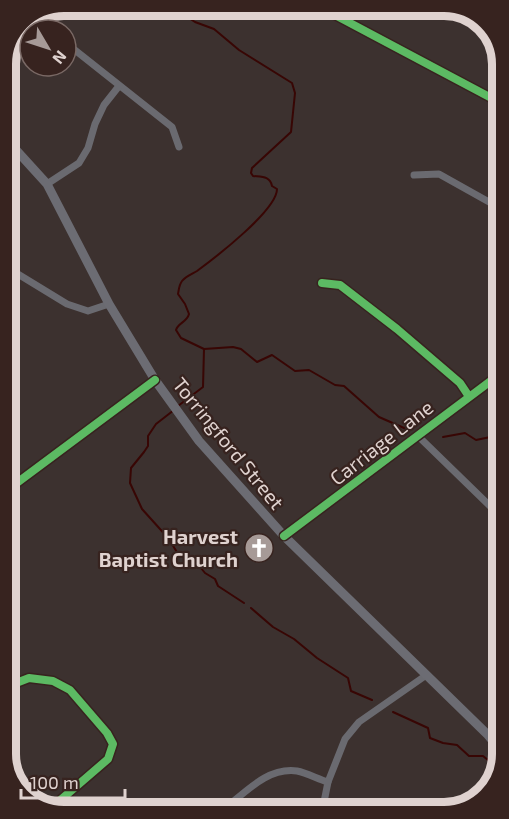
<svg xmlns="http://www.w3.org/2000/svg" width="509" height="819" font-family="'Exo 2',sans-serif">
<style>
.lines{fill:none;stroke-linecap:round;stroke-linejoin:round}
.stream{stroke:#380604;stroke-width:2}
.minor{stroke:#6a6a70;stroke-width:7}
.secondary{stroke:#6c6c73;stroke-width:9}
.cycleway-casing{stroke:#37231f;stroke-width:11}
.cycleway{stroke:#5cba63;stroke-width:8}
.labels{text-anchor:middle;dominant-baseline:central;stroke-width:4.5;stroke-linejoin:round;paint-order:stroke}
.street-label{font-size:20px;fill:#dfd2cf;stroke:#37231f}
.poi-label{font-size:20px;font-weight:bold;fill:#dfd2cf;stroke:#37231f;text-anchor:end}
.rim{fill:none;stroke:#dfd2cf;stroke-width:8}
</style>
<rect width="100%" height="100%" fill="#3c312f"/>
<g class="lines">
<g class="stream">
<path d="M171,6L195,22L214,29L239,50L292,83L295,93L291,132L252,168L251,173L253,176C262,177 270,176 272,186L277,189C277,210 216,257 197,271C192,274 186,276 182,281C179,285 179,289 178,294L185,304L189,314C187,322 178,323 176,330L181,338L204,349L233,347L241,349L257,362L272,355L295,371L309,370L335,385L344,386L379,417L404,428"/>
<path d="M178,406L203,387L204,349"/>
<path d="M174,410L156,424L148,436V446L144,452L131,468L130,483L142,509L169,539L178,554L197,563L205,573L215,579L218,586L244,603"/>
<path d="M443,437L465,433L476,440L500,435"/>
<path d="M251,608L273,627L294,639L317,658L348,678L351,691L372,700"/>
<path d="M393,712L428,728L430,738L443,743L457,745L469,756H483L499,769"/>
</g>
<g class="minor">
<path d="M318,6L497,101"/>
<path d="M66,43L172,127L179,147"/>
<path d="M414,175L439,174L498,207"/>
<path d="M47,184L79,163L88,148L95,124L104,105L119,86"/>
<path d="M8,268L67,304L88,311L109,304"/>
<path d="M322,283L340,285L397,329L460,383L468,395"/>
<path d="M418,436L492,508L501,519"/>
<path d="M10,469L20,480"/>
<path d="M10,488L155,380"/>
<path d="M492,508L501,504"/>
<path d="M284,536L500,374"/>
<path d="M11,685L29,678L53,681L70,690L107,733L113,744L108,759L50,809"/>
<path d="M328,782L345,739L359,722L425,676"/>
<path d="M223,810C245,793 267,767 297,771C307,773 318,779 328,782L324,802L320,809"/>
</g>
<path class="secondary" d="M7,140L47,184L109,304L155,380L199,441L284,536L488,735L503,753"/>
<g class="cycleway-casing">
<g id="cycleway">
<path d="M318,6L497,101"/>
<path d="M322,283L340,285L397,329L460,383L468,395"/>
<path d="M10,488L155,380"/>
<path d="M284,536L500,374"/>
<path d="M11,685L29,678L53,681L70,690L107,733L113,744L108,759L50,809"/>
</g>
</g>
<use href="#cycleway" class="cycleway"/>
</g>
<defs>
<g id="church-disc" transform="scale(1.5)"><circle r="9.5" fill="#a69a97" stroke="#37231f"/><path d="M-1.2-6h2.4v3.5h3.3v2.4h-3.3V6h-2.4V-.1h-3.3v-2.4h3.3Z" fill="#fff"/></g>
</defs>
<g fill-rule="evenodd">
<use href="#church-disc" x="259" y="548"/>
</g>
<g class="labels">
<g class="street-label">
<text transform="translate(381 442) rotate(-38)">Carriage Lane</text>
<text transform="translate(229 443) rotate(51)">Torringford Street</text>
</g>
<g class="poi-label">
<text x="238" y="536">Harvest<tspan x="238" dy="23">Baptist Church</tspan></text>
</g>
</g>
<path d="M0 0H509V819H0ZM64 16H444A48 48 0 0 1 492 64V754A48 48 0 0 1 444 802H64A48 48 0 0 1 16 754V64A48 48 0 0 1 64 16Z" fill="#37231f" fill-rule="evenodd"/>
<path class="rim" d="M64 16H444A48 48 0 0 1 492 64V754A48 48 0 0 1 444 802H64A48 48 0 0 1 16 754V64A48 48 0 0 1 64 16Z"/>
<g transform="translate(48 48) rotate(129)"><circle r="28" fill="#37231f" stroke="#7a6965" stroke-width="1.5"/>
<path d="M0-4.5L10 22L0 15L-10 22Z" fill="#a69a97"/>
<text y="-9" font-size="16" font-weight="bold" text-anchor="middle" fill="#dfd2cf">N</text>
</g>
<path d="M21 789v9h104v-9" fill="none" stroke="#dfd2cf" stroke-width="3"/>
<text x="30" y="789" font-size="18" fill="#dfd2cf" stroke="#37231f" stroke-width="4.5" paint-order="stroke">100 m</text>
</svg>
